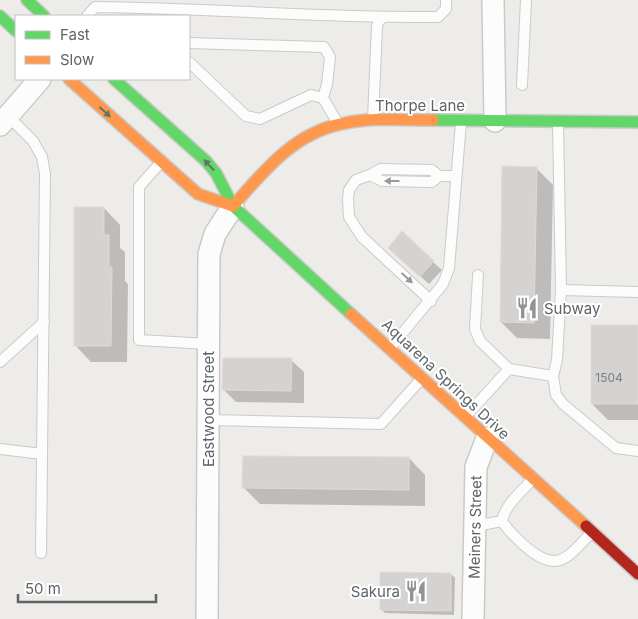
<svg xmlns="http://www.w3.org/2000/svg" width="638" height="619" font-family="Inter,sans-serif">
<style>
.shadow{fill:#0003}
.building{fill:#d5d3d2;stroke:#dddad8}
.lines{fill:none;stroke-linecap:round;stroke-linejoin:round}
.lane-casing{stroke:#cacac9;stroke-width:12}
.street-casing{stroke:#cacac9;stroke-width:24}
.fast-casing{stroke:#cacac9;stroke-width:14}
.slow-casing{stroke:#cacac9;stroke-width:14}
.jam-casing{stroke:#cacac9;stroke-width:14}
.lane{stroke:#fcfcfc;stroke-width:10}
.street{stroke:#fcfcfc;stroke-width:21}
.fast{stroke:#63d668;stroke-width:11}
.slow{stroke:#ff974d;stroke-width:11}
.jam{stroke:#b3261e;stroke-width:11}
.oneway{fill:#5f7566}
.oneway2{fill:#95999a}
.labels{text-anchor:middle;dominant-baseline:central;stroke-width:4;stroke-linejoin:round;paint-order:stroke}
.number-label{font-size:12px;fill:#7d8182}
.street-label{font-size:15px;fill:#5e6466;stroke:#fff}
.poi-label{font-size:15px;fill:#5e6466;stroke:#fff;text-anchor:start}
</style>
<rect width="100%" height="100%" fill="#eeece9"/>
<g class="shadow">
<path d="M536,168L553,185L550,339L517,338L501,322Z"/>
<path d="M104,208L120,225V248L125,252V281L128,284L127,362H91L75,345Z"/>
<path d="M398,256L433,262L442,270L429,284Z"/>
<path d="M638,326V420H608L592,404Z"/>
<path d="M291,360L304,372V403L236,402L224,390Z"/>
<path d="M409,458L425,475V506L260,504L244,488Z"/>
<path d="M451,574L455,578L454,615L385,613L381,609Z"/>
</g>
<g class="building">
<path d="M502,166L537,167L534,323L500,322Z"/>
<path d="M74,207H104V235H109V267H112L111,346H74Z"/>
<path d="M402,231L434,261L420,277L388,248Z"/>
<rect x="591" y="325" width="47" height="79"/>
<path d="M223,358H292L291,391L222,390Z"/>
<path d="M243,456L409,457V490L242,488Z"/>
<path d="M380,572L451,573V611L380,610Z"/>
</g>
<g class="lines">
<g class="lane-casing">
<g id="lane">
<path d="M87,16L95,7C210,8 324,18 438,17L446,9V0"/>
<path d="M189,43L324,47L330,57L327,84L323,98L337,122"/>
<path d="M189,62L246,116L260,119L311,95L323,98"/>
<path d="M522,85L526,0"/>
<path d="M8,116L33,141L42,157L45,174L41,553"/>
<path d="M373,119L377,26L379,21L383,17"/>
<path d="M558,122L561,290L557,360L553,376L556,395L563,404L616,448L638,451"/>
<path d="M161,162L139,187V340L209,344"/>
<path d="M370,175L381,169L432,170L439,176H456"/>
<path d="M478,275L475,329L480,341L509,369"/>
<path d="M561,290L638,292"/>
<path d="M431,301L362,237L349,217L348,199L349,190L356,180L370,175L382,181L432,182L439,176"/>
<path d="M391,347L443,284L449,268L461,122"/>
<path d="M0,362L44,322"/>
<path d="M466,416L509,369L553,376"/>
<path d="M209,420L381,424L422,378"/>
<path d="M0,449L42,454"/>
<path d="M532,480C521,492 505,505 502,521C508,531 517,539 526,547C558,574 567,558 591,533"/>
<path d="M475,526L502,521"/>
</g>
</g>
<g class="street-casing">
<g id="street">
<path d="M493,0L495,121"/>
<path d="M0,125L40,79"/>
<path d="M207,619L209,254L215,234L233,206"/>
<path d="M473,619L476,467L487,438"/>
</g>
</g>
<g class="fast-casing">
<g id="fast">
<path d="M27,0L44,16"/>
<path d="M0,16L16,31"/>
<path d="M114,79L206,161L216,173L233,206L351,314"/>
<path d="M433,120L638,122"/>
</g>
</g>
<g class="slow-casing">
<g id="slow">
<path d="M69,79L198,194L233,206"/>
<path d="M233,206C263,172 294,133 341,124C371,117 403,120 433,120"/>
<path d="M351,314L586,526"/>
</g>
</g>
<g class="jam-casing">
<path id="jam" d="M586,526L638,574"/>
</g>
<use href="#lane" class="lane"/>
<use href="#street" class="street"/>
<use href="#fast" class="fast"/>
<use href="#slow" class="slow"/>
<use href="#jam" class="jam"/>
</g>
<defs><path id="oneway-solid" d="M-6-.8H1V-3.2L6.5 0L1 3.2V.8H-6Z" transform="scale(1.25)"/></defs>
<g class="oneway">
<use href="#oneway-solid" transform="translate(105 112) rotate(42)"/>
<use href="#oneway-solid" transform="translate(209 165) rotate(-133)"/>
</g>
<g class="oneway2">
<use href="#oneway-solid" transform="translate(392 181) rotate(-180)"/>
<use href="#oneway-solid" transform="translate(407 278) rotate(43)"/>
</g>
<defs>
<g id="restaurant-bare" transform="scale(1.725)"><path d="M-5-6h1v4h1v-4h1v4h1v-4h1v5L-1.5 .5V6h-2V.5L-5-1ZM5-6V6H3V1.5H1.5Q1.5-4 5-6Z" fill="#909494" stroke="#fff" stroke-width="2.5" paint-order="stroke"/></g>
</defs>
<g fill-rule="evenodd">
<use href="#restaurant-bare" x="527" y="308"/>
<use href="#restaurant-bare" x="416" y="591"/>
</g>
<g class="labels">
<g class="number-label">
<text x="609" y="377">1504</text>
</g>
<g class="street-label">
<text x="420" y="105">Thorpe Lane</text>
<text transform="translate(446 379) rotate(43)">Aquarena Springs Drive</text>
<text transform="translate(208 409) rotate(-90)">Eastwood Street</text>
<text transform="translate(475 527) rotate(-89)">Meiners Street</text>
</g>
<g class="poi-label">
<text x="544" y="308">Subway</text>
<text x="400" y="591" text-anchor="end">Sakura</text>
</g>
</g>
<rect x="15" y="15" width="175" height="65" fill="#ffffff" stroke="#bfc1c2"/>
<rect x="25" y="31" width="25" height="8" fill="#63d668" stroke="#bfc1c2"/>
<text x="60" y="40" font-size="15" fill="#5e6466">Fast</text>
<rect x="25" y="56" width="25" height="8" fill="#ff974d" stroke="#bfc1c2"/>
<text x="60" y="65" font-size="15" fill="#5e6466">Slow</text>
<path d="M18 594v8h138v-8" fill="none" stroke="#5e6466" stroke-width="2.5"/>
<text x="25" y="594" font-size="15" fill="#5e6466" stroke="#ffffff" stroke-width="4" paint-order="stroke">50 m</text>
</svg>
